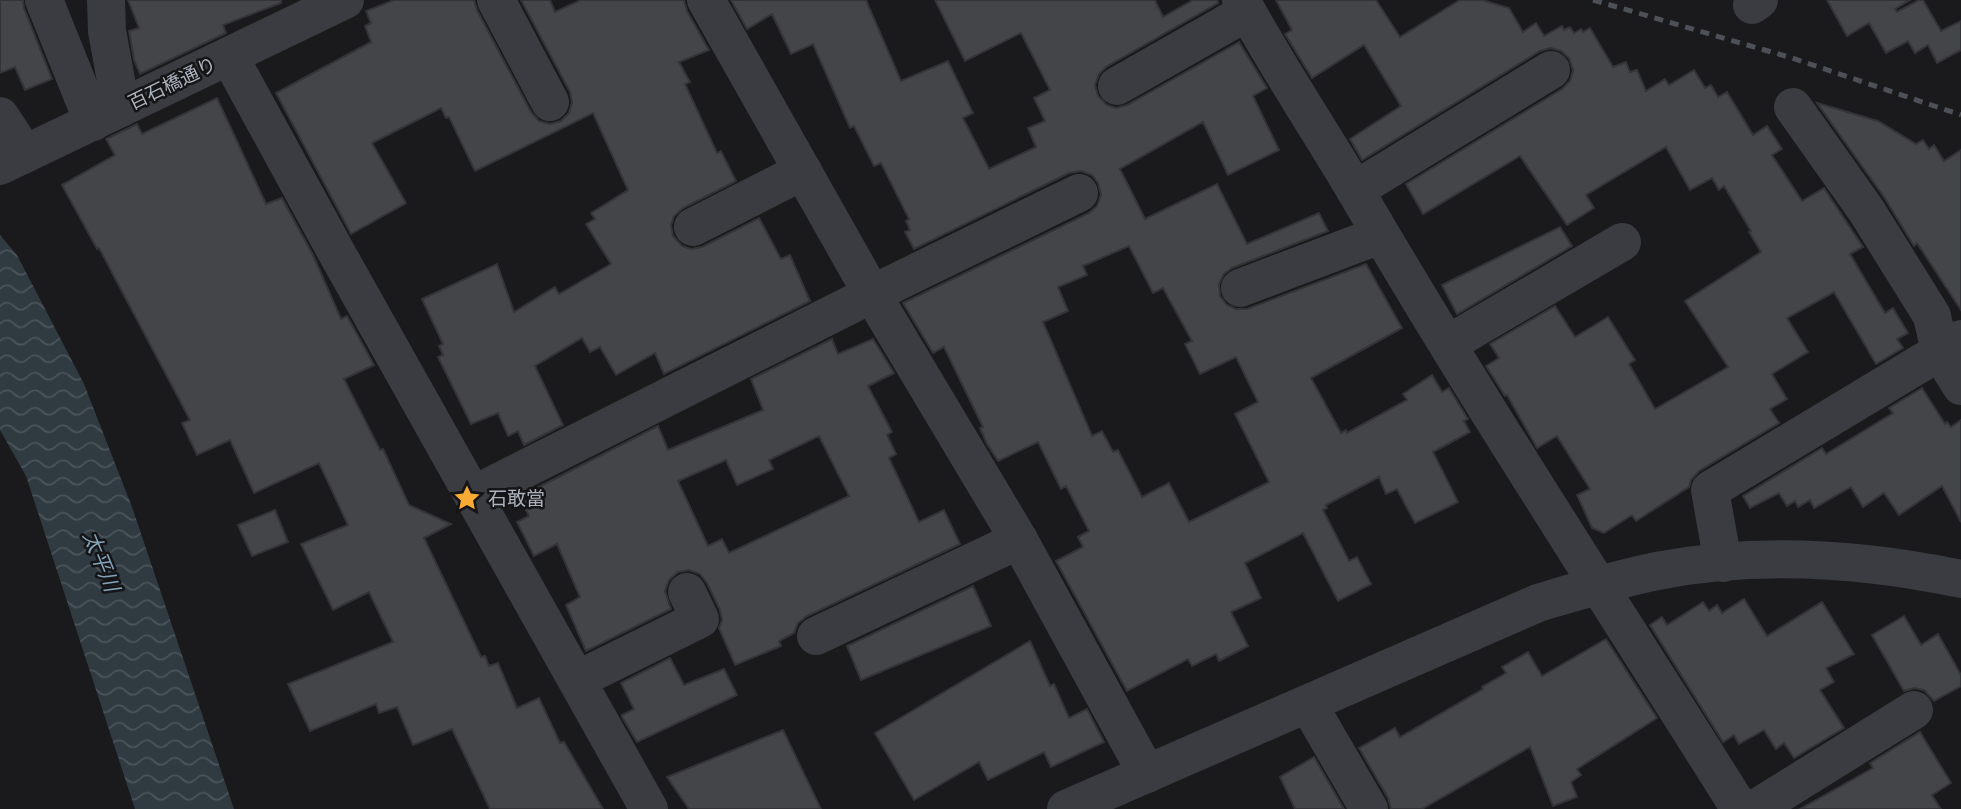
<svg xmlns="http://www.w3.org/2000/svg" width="1961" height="809" font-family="'IBM Plex Sans','Noto Sans JP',sans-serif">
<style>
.water{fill:url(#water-waves)}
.building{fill:#444549;stroke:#343438;stroke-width:2;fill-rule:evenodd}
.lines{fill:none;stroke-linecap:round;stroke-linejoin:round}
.minor{stroke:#3a3c41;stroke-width:38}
.rail{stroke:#4d5056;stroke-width:5;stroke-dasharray:9 7;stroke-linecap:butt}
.labels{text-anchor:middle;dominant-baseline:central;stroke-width:5;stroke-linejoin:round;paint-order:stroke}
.street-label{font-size:19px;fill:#acb2bc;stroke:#151517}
.poi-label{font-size:19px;fill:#acb2bc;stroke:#151517;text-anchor:start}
.water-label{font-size:21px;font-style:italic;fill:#82a2b7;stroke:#151517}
</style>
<defs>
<pattern id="water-waves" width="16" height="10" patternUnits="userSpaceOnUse" patternTransform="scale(1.75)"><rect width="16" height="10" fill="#2f3a41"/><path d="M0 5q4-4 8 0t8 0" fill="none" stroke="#4a545a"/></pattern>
</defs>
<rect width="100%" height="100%" fill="#1a1a1c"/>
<path class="water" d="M0,235L17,255L84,384L132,507L234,809H135L26,476L0,430Z"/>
<g class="building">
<path d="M0,0H23L24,8L52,79L25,90L15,67L0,73Z"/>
<path d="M128,0H281V3L223,25L226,33L140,74L134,60L129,31L139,28Z"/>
<path d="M394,0H474L477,10L531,112L539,121L550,124L561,121L569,113L572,102L570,92L521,0H550L555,12L581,0H684L687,11L709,50L679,62L690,82L685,84L717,153L721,151L736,181L683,208L674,216L671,225L673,236L682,246L691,249L702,247L759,218L781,259L790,255L810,301L664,374L655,353L616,375L600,347L590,352L582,338L535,366L563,425L524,445L518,431L508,436L498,413L471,424L438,357L443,355L439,346L443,344L422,299L497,264L514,312L555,287L559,294L611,264L586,224L595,219L591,213L628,190L593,113L475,171L449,117L446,118L441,108L372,143L406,203L351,234L276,93L371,42L365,26L371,23L366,11Z"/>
<path d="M731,0H866L901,81L948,61L973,113L963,118L989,169L1036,147L1028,128L1045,121L1034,98L1050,90L1021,33L965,61L935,0H1155L1163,17L1193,0H1217L1218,3L1106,67L1099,74L1095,85L1098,96L1107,105L1116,108L1127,105L1239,42L1267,88L1253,96L1279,150L1228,175L1203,122L1120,169L1145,219L1217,184L1247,244L1319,213L1328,231L1232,268L1224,274L1219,284L1220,296L1227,305L1236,309H1247L1366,264L1402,328L1311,378L1341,433L1346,430L1347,433L1407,400L1403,394L1432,375L1442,392L1449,388L1468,419L1464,421L1470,432L1433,452L1458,502L1415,523L1397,489L1386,494L1379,477L1326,505L1327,508L1323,510L1349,561L1357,557L1371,584L1338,601L1303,533L1245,563L1261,598L1231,612L1248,646L1219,661L1216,654L1192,666L1188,659L1127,691L1056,561L1083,547L1078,537L1089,531L1066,486L1061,489L1038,442L998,461L987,444L980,428L983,427L944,347L933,353L903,303L1089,213L1097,206L1101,195L1098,183L1092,175L1081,171L1069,173L914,249L905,232L910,230L906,221L909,219L881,163L874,166L854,126L850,128L813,44L791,54L772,14L747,29ZM1129,246L1153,293L1163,288L1192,341L1185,344L1200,374L1236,357L1258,402L1235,414L1269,482L1189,522L1169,483L1142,497L1118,450L1113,452L1102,431L1092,436L1043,322L1068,311L1058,287L1087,275L1083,266Z"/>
<path d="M1276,0H1376L1400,37L1460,0H1482L1509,8L1523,32L1536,23L1544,36L1562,26L1564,30L1570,27L1574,33L1581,29L1583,32L1590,28L1613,67L1626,62L1630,72L1637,70L1646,91L1665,79L1669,85L1694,70L1705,88L1711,85L1718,97L1727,92L1753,135L1767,126L1782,149L1772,155L1802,201L1824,188L1863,247L1850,254L1885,313L1893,308L1908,333L1897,339L1903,348L1876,364L1834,292L1787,318L1808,352L1772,374L1787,399L1770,409L1779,423L1699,471L1691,480L1689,487L1636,521L1632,515L1604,533L1592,528L1577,495L1590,489L1557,436L1537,448L1507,395L1505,396L1486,366L1499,358L1490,344L1555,306L1575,337L1608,317L1635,360L1629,364L1655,409L1728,367L1685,301L1761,252L1749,232L1751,231L1724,186L1719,190L1712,178L1690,190L1666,147L1586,195L1594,208L1567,225L1520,156L1423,214L1406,184L1562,89L1570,81L1573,70L1569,58L1561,51L1551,48L1540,51L1362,160L1350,139L1401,106L1364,45L1312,78L1285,34L1292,30Z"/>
<path d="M1827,0H1910L1895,9L1897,12L1919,0H1923L1941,31L1961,21V50L1937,63L1928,45L1915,53L1908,41L1886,53L1869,23L1847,36Z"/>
<path d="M217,98L266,204L282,198L313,255L341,319L347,316L374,365L344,379L380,450L383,449L409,505L451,524L424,538L481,657L485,656L489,666L498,663L517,708L539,698L560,743L564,742L603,809H490L452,729L413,745L397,707L379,713L376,704L310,731L288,684L393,642L369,592L333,610L301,544L348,525L319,463L254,493L230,440L197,455L182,423L190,420L99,248L97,249L62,185L115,155L106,139L137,124L142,134Z"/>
<path d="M1817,103L1878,121L1916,144L1923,140L1929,149L1934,145L1944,161L1961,150V310L1917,243L1914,246L1884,197Z"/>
<path d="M1560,227L1572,246L1457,314L1442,285Z"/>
<path d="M832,339L838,354L873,339L894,373L868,386L892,432L887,435L896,454L889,458L919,522L944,510L960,544L807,616L798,623L794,633L779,641L781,646L735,665L719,628L722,620L720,610L707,583L700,574L689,570L678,572L669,580L665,591L671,609L586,651L566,605L580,597L557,544L534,556L517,522L529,516L522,503L532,498L529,492L658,426L668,450L763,410L751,379ZM819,436L849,496L729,553L722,539L708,546L678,481L726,460L737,485L773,469L769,460Z"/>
<path d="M1922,388L1945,424L1947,422L1951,427L1961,420V522L1942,486L1899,515L1884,493L1863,507L1851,487L1814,508L1810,500L1798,507L1795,501L1787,506L1779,493L1750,508L1743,496L1822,448L1826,454L1893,413L1889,408Z"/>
<path d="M275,510L288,542L252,556L238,525Z"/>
<path d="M973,586L991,626L861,680L847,646Z"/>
<path d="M1744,599L1767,636L1822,602L1854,654L1826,668L1834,682L1820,690L1844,728L1794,758L1784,743L1776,749L1764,730L1739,744L1734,735L1723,742L1650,625L1662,617L1667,625L1703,602L1709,611L1717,605L1722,613Z"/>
<path d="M1904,616L1921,645L1938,634L1961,675V686L1934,701L1924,690L1914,688L1904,691L1872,635Z"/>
<path d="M1606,639L1657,718L1577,769L1581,775L1571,782L1577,797L1553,806L1530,747L1422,809H1391L1388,798L1359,748L1395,728L1400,737L1483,689L1482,687L1506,673L1502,667L1528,652L1542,676Z"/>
<path d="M1030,641L1050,686L1054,684L1069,718L1087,709L1104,742L1051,767L1044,752L988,780L979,762L914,800L875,733Z"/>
<path d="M670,658L684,685L724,669L737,695L637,742L622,717V715L634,709L621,683Z"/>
<path d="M783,730L821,809H689L667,777Z"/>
<path d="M1920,732L1951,783L1932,795L1941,809H1800L1873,768L1870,763Z"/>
<path d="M1314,757L1344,809H1295L1280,777Z"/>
</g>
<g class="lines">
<g class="minor">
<path d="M44,0L93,122"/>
<path d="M106,0L107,31L121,108"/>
<path d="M496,0L550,102"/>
<path d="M706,0L872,294L1019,540L1147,774"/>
<path d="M1241,0C1276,65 1318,127 1355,190C1477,400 1611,603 1740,809"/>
<path d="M1752,5L1759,0"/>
<path d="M229,56L339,257L649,809"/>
<path d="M1117,86L1247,12"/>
<path d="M1793,107L1866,210L1932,316L1940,352L1961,386"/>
<path d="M0,116L25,154"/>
<path d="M0,166L345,0"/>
<path d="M1355,190L1551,70"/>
<path d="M693,227L803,171"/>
<path d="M1240,288L1380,235"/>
<path d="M1448,344L1622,242"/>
<path d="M473,495L872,294L1079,193"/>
<path d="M1723,563L1710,490L1961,339"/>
<path d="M816,636L1019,540"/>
<path d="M577,680L700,619L687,592"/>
<path d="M1308,704L1369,809"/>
<path d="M1066,809L1538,603C1578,591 1617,579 1657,571C1758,551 1861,558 1961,579"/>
<path d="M1755,809L1914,710"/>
</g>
<path class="rail" d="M1593,0L1792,58L1961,115"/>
</g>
<defs>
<g id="sight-bare" transform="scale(2.1)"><path d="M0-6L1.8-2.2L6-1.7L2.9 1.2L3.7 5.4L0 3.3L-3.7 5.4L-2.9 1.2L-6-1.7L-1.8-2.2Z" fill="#f8aa35" stroke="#151517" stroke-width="2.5" paint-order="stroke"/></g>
</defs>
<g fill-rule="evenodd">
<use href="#sight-bare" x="467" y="498"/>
</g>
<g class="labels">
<g class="street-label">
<text transform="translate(172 83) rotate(-26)">百石橋通り</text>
</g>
<g class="poi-label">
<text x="488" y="498">石敢當</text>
</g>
<g class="water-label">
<text transform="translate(102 561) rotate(68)">太平川</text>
</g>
</g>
</svg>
